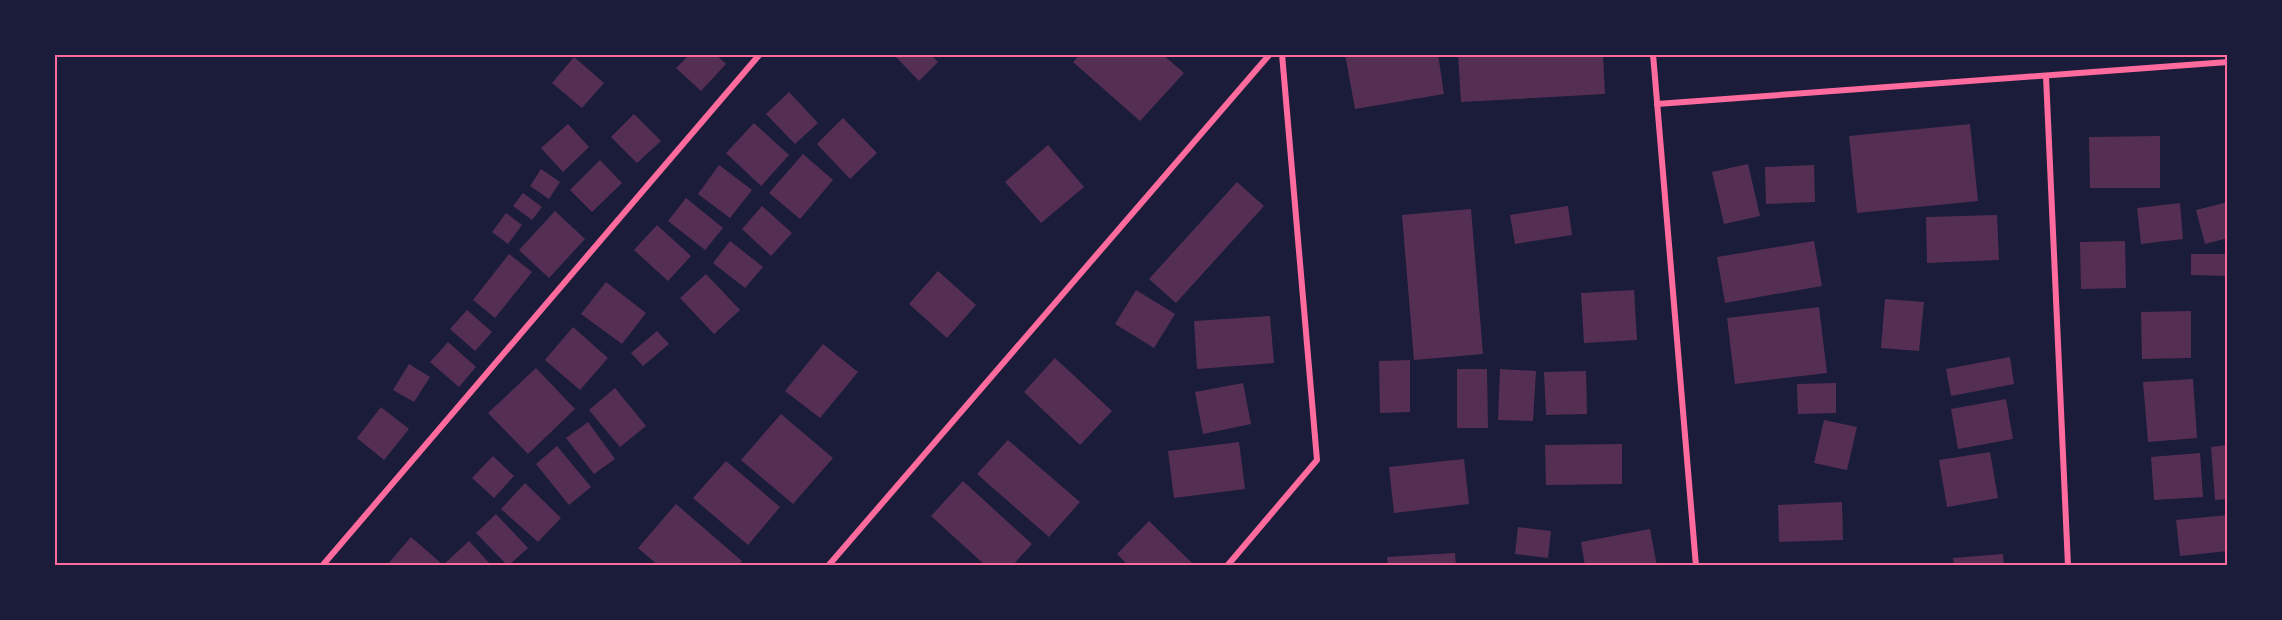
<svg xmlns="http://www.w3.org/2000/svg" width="2282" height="620" font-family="'Exo 2',sans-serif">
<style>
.building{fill:#542f53}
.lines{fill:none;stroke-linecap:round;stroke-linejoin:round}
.minor{stroke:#ff6b9d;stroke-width:6}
.neatline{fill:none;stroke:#ff6b9d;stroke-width:2}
</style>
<rect width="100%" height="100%" fill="#1b1b3a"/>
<g class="building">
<path d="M690,54H715L726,64L701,91L676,68Z"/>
<path d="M897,54H930L938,62L919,81L895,56Z"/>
<path d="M1080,54H1162L1184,73L1140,121L1073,62Z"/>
<path d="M1345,54H1438L1444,94L1355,109Z"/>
<path d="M1458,54H1603L1605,94L1461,102Z"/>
<path d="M574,57L604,83L582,108L552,83Z"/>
<path d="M789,92L818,123L795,144L766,114Z"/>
<path d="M634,114L661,141L637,163L611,137Z"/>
<path d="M843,118L877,153L850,179L817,144Z"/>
<path d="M754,123L789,155L761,186L726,153Z"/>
<path d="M568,124L589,147L563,172L541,148Z"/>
<path d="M1970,124L1978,201L1857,213L1849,136Z"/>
<path d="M2160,136V188H2090L2089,137Z"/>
<path d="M1048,145L1084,187L1041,223L1005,182Z"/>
<path d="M803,154L833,180L800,219L769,193Z"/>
<path d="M600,160L622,183L592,212L570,190Z"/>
<path d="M1748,164L1760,216L1724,224L1712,172Z"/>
<path d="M719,165L752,190L730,218L698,194Z"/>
<path d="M1814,165L1815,202L1766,204L1765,167Z"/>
<path d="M541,169L560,182L549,199L530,186Z"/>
<path d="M1237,182L1264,206L1176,303L1149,279Z"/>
<path d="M523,193L542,207L532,220L513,206Z"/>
<path d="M686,198L723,228L705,250L668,221Z"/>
<path d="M2228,202V238L2205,244L2196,210Z"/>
<path d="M2180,203L2183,239L2141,244L2137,208Z"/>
<path d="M762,206L792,233L771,256L742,229Z"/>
<path d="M1568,206L1572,235L1515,244L1510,215Z"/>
<path d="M1471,209L1483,354L1414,360L1402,215Z"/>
<path d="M555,211L585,239L549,278L519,250Z"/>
<path d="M506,213L522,225L508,244L492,232Z"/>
<path d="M1997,215L1999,260L1927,263L1926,217Z"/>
<path d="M657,225L691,256L668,281L634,250Z"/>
<path d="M730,241L763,267L745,288L713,263Z"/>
<path d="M1814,241L1822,286L1725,303L1717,257Z"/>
<path d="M2125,241L2126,288L2081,289L2080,242Z"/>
<path d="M509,254L532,272L495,318L473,300Z"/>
<path d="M2191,254H2228V276L2191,275Z"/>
<path d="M938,271L976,305L947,338L909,304Z"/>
<path d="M706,274L740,310L714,334L680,298Z"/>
<path d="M606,282L646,313L622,344L581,314Z"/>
<path d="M1136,290L1175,314L1154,348L1115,324Z"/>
<path d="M1634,290L1637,340L1584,343L1581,293Z"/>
<path d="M1885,299L1924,302L1919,351L1881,348Z"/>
<path d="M1819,307L1827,373L1735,384L1727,318Z"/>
<path d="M467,310L492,332L475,351L450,329Z"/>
<path d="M2191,311V358L2142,359L2141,312Z"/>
<path d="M1270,316L1274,363L1197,369L1194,321Z"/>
<path d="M573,327L608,358L580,390L545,360Z"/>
<path d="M657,331L669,344L643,366L631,353Z"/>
<path d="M448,342L476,367L459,387L430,362Z"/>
<path d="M823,344L858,372L820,418L785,391Z"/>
<path d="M2010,357L2014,384L1951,396L1946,369Z"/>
<path d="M1055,358L1112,411L1080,445L1024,392Z"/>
<path d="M1410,360V412L1380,413L1379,361Z"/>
<path d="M409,364L430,377L414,402L393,390Z"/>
<path d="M536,368L575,409L528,454L488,413Z"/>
<path d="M1457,369H1487L1488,428H1457Z"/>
<path d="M1500,369L1536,371L1533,421L1498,420Z"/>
<path d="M1586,371L1587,414L1546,415L1544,372Z"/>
<path d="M2193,379L2197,438L2148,442L2143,382Z"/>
<path d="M1243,383L1251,424L1203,434L1195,392Z"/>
<path d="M1836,383V413L1798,414L1797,384Z"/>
<path d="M615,388L646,426L620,447L589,410Z"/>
<path d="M2006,399L2013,439L1958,449L1951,409Z"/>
<path d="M381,407L409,429L384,460L357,438Z"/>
<path d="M781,414L833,458L793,504L741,460Z"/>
<path d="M1824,420L1857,427L1847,470L1814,463Z"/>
<path d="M588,422L615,459L594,474L566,438Z"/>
<path d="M1008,440L1080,502L1049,537L977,474Z"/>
<path d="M1239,442L1245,489L1174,498L1168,451Z"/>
<path d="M1622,444V484L1546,485L1545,445Z"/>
<path d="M2228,445V499L2215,500L2211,447Z"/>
<path d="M557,446L591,487L569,505L536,464Z"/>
<path d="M1990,452L1998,498L1947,507L1939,460Z"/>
<path d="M2200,453L2203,497L2154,500L2151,457Z"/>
<path d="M493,456L514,476L494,498L472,478Z"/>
<path d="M1464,459L1469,504L1394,513L1389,467Z"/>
<path d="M726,461L780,507L748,545L693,498Z"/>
<path d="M963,481L1032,544L1012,566H986L931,516Z"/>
<path d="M525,483L561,518L538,542L501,509Z"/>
<path d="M1842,502L1843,540L1779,542L1778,505Z"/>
<path d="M676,504L742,561L738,566H659L638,548Z"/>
<path d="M496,514L528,548L508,566L476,533Z"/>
<path d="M2228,515V551L2180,556L2176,520Z"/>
<path d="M1149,521L1192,563L1189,566H1129L1117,554Z"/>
<path d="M1518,527L1551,531L1548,558L1515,554Z"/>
<path d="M1650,529L1657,566H1585L1581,542Z"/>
<path d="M411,537L442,564L440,566L387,565Z"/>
<path d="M469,541L492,566H442Z"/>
<path d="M1455,553L1456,566H1388L1387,557Z"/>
<path d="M2003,554L2004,566H1954L1953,558Z"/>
</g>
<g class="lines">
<g class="minor">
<path d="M1653,54L1696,566"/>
<path d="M2046,76L2068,566"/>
<path d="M1657,104L2228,62"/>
<path d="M322,566L760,54"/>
<path d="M828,566L1270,54"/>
<path d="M1227,566L1317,460L1282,54"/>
</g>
</g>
<rect width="2282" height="620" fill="none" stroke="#1b1b3a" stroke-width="111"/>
<rect x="56" y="56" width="2170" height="508" class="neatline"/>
</svg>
